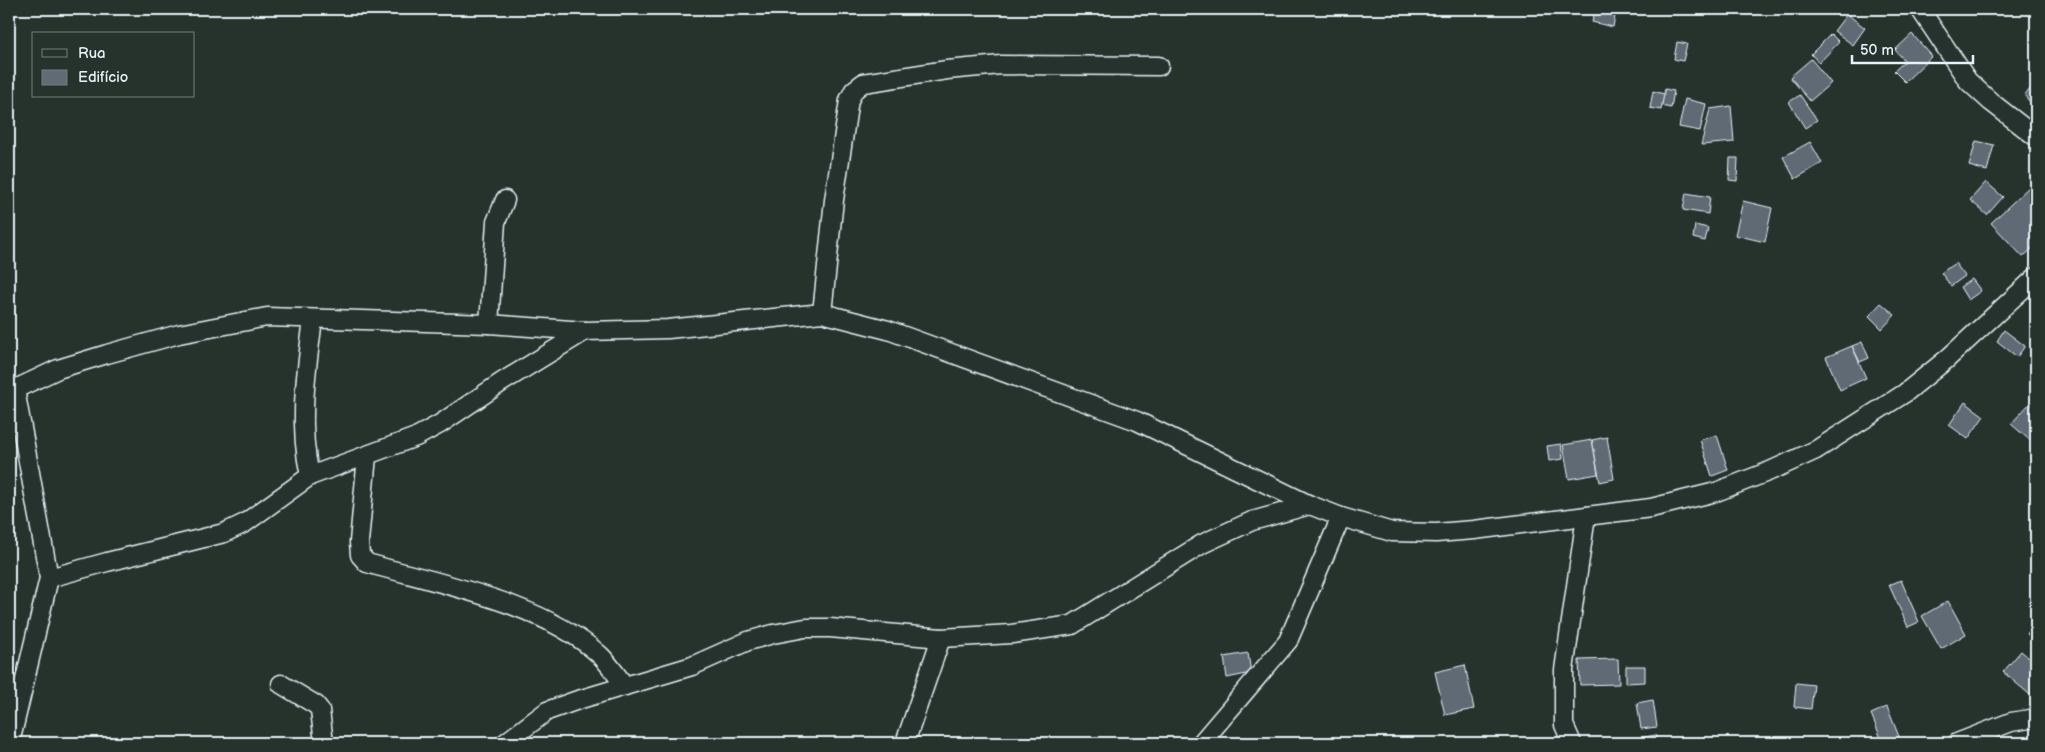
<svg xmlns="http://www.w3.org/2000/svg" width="2045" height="752" font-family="'Balsamiq Sans',sans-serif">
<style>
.building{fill:#606b75;stroke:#e8f1f8}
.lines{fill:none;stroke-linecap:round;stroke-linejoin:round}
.street-casing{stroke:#e8f1f8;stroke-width:21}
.street{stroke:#26332d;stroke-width:18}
</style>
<rect width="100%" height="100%" fill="#26332d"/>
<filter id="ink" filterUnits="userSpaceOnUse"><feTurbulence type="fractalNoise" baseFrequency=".02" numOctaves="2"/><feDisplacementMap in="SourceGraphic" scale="10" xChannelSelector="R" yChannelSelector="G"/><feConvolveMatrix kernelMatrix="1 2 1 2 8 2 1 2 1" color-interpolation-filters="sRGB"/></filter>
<g filter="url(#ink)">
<g class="building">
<path d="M1595,9L1616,11L1613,27L1592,22Z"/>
<path d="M1847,14L1865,28L1853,45L1834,31Z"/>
<path d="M1831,34L1839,42L1819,63L1811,54Z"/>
<path d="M1912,34L1932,56L1905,82L1894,71L1905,61L1895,50Z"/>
<path d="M1677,42L1687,44L1683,61L1674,59Z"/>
<path d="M1811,59L1831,83L1810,101L1790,77Z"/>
<path d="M2036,84V109L2024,95Z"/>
<path d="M1665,89L1674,91L1671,108L1661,106Z"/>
<path d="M1653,91L1664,94L1661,110L1650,108Z"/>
<path d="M1800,95L1817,120L1805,128L1789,102Z"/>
<path d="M1685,99L1706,104L1700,131L1679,127Z"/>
<path d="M1731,106L1734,142L1701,145L1710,109Z"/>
<path d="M1976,141L1994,145L1987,171L1969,166Z"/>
<path d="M1810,142L1822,163L1795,179L1783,157Z"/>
<path d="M1730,158H1738L1737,181L1729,180Z"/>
<path d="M1986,182L2003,197L1987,215L1970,200Z"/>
<path d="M2032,184L2036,189V245L2023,257L1991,223Z"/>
<path d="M1686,193L1710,197L1708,214L1683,210Z"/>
<path d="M1743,201L1772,208L1765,242L1735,235Z"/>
<path d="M1695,225L1708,228L1705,241L1693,238Z"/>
<path d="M1955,263L1965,276L1951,286L1941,273Z"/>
<path d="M1972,279L1981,291L1968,300L1960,287Z"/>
<path d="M1881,303L1895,315L1882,329L1869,316Z"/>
<path d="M2004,330L2025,346L2017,357L1997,341Z"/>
<path d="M1862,342L1869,358L1860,362L1852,346Z"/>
<path d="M1852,346L1866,378L1840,390L1826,357Z"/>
<path d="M1965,402L1984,416L1968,439L1949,425Z"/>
<path d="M2030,403L2036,409V439L2033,443L2011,424Z"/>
<path d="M1717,435L1728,470L1712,476L1700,440Z"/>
<path d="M1607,437L1614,479L1600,482L1592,440Z"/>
<path d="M1592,440L1598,474L1569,479L1563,445Z"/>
<path d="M1561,444L1563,459L1549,461L1547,446Z"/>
<path d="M1901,580L1919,622L1908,627L1889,585Z"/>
<path d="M1948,601L1966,634L1941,649L1922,616Z"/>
<path d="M2036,623V642L2027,634Z"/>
<path d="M2021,651L2036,664V697L2035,699L2003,672Z"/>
<path d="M1248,653L1251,673L1227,678L1224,657Z"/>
<path d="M1618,659L1619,684L1580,685L1579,660Z"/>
<path d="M1465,665L1474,709L1445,715L1435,672Z"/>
<path d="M1626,666H1645V682L1626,683Z"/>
<path d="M1796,683L1814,685L1811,709L1794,707Z"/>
<path d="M1653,700L1657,727L1641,729L1637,703Z"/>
<path d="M1887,707L1900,739L1890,743H1883L1871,714Z"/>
<path d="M1656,735L1657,743H1617V742Z"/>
</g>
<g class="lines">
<g class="street-casing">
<g id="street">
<path d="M1920,9L1968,81L1991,102L2036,137"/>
<path d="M822,313L834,200L849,100L854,90L863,83L947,70L1001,65L1159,66"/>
<path d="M489,324L496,222L505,200"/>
<path d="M9,392L58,369L107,354L179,334L267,317L489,324L585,331L668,329L822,313L888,330L1137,421L1310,505L1341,517L1392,532L1436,533L1474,530L1651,508L1716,492L1770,471L1816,450L1905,393L1947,359L2036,277"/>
<path d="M367,456L359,542L360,555L367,563C440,584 544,603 601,656C610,665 617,676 625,686"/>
<path d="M310,476C298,424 306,372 313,320"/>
<path d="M49,578L107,562L224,533L245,523L310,476L416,437L440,424L502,382L585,331"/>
<path d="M281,684L316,705L320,710L324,743"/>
<path d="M10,743L49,578L15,389"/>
<path d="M505,743L547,711L578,700L692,666L748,641L773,634L805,628H830L941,638L1012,634L1072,625L1202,544L1252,521L1310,505"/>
<path d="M905,743L941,638"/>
<path d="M1201,743L1288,641L1341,517"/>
<path d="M1572,743L1564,725V670L1586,516"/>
<path d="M1957,743L2011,722L2036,718"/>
</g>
</g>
<use href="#street" class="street"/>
</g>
</g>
<rect width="2045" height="752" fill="none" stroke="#26332d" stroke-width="30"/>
<rect x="15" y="15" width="2015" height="722" fill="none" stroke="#e8f1f8" stroke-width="2" filter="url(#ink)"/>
<rect x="32" y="32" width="162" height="65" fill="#26332d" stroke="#747f7e"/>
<rect x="42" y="49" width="25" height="8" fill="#26332d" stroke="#747f7e"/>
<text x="78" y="58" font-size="15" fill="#e8f1f8">Rua</text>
<rect x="42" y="70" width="25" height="15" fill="#606b75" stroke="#747f7e"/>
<text x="78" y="82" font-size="15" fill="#e8f1f8">Edifício</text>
<path d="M1852 55v8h121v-8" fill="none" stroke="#e8f1f8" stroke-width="2.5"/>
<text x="1860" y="55" font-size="15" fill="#e8f1f8" stroke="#26332d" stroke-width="4" paint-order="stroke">50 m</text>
</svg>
